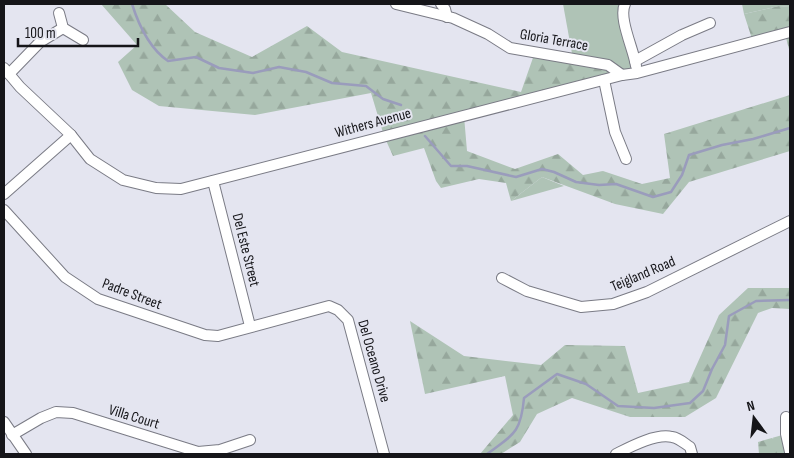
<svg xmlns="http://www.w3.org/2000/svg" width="794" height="458" font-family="'Sofia Sans Condensed',sans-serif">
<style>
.green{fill:#afc3b6}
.forest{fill:url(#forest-firs)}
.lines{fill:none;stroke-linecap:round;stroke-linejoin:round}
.stream{stroke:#9a9cbc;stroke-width:2.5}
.minor-casing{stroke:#7a7b85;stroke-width:12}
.minor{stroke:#fff;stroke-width:10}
.labels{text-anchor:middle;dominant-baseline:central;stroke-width:4;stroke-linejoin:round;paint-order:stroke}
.street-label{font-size:15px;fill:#151519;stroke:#e4e5f0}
</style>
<defs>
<pattern id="forest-firs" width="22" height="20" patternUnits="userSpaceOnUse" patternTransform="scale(1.25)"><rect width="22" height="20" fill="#afc3b6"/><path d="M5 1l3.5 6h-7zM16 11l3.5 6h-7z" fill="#96a79c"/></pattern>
</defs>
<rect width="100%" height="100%" fill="#e4e5f0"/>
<g class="green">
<path d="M563,4H625L637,73L573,59Z"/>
<path d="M742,4H790V7L779,6L744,14Z"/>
<path d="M542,177L564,186L511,201Z"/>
</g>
<g class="forest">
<path d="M101,4H165L195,32L252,57L307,26L342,52L521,92L535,52L608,65L622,75L464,116L467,151L515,169L558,154L583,175L603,171L642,184L670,178L664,134L790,95V151L689,182L663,214L615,204L542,177L511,201L506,183L479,179L441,188L436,181L424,148L393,156L384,136L371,93L255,115L159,106L132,90L118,62L137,45Z"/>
<path d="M779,6L790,7V53L785,34L753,42L744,14Z"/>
<path d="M748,288H790V309L772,308L758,313L716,398L685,417H630L572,398L537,414L520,442L501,454H480L513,415L505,376L425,394L410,321L464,356L541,365L565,345L625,346L638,393L689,382L719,315Z"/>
<path d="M786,434L790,454H759L758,442Z"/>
</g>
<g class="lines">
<g class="stream">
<path d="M132,4C139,26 149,48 168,61L196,57L219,68L253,73L279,67L306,72L332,83L366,86L383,99L401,105"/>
<path d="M425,136L451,166H467L516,177L542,169L554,172L576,182L599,185L616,184L653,197L671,192L682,175L689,155L722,145L753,139L790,128"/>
<path d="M487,454C513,435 521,433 524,398L557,374L586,384L618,406L654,408L690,403L703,391L712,369L725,345L729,316L756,301L790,300"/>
</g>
<g class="minor-casing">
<g id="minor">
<path d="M396,4L453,18L488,34L510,48L608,65L622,75"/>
<path d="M441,4L445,9L447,17"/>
<path d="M625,4C618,18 634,50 636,66"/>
<path d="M59,13L63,28L83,40"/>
<path d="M635,61L682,35L710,23"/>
<path d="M4,68L20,87L71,135L90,159L123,180L156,188L181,189L622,75L637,73L790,32"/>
<path d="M9,74L40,42L63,28"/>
<path d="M604,80L615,132L626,159"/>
<path d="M213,181L250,326"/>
<path d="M4,194L71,135"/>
<path d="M4,210L65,277L98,299L205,335L218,336L329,306L338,310L348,320L384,454"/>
<path d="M502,278L527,291L581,307L613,304L647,292L790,221"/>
<path d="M786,417V434L790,452"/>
<path d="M4,422L26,454"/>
<path d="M12,435L41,418L56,412L73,413L198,452L220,450L250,440"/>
<path d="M616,454C630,447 656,433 672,437C679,438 684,443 690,447L692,454"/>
</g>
</g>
<use href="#minor" class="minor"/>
</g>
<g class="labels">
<g class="street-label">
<text transform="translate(554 40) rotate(10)">Gloria Terrace</text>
<text transform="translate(373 123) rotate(-15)">Withers Avenue</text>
<text transform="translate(246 250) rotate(76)">Del Este Street</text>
<text transform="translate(643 274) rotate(-23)">Teigland Road</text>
<text transform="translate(132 294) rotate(21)">Padre Street</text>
<text transform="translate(374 361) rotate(74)">Del Oceano Drive</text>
<text transform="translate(134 417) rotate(17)">Villa Court</text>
</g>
</g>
<rect width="794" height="458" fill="none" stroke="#151519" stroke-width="10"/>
<g transform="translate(754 418) rotate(345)" stroke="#e4e5f0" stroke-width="4" paint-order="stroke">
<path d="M0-4L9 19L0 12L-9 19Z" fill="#151519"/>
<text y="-8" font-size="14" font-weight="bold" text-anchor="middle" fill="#151519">N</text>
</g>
<path d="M18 38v8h120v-8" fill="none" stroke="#151519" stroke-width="2.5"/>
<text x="25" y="38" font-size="15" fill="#151519" stroke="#e4e5f0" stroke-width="4" paint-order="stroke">100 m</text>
</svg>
